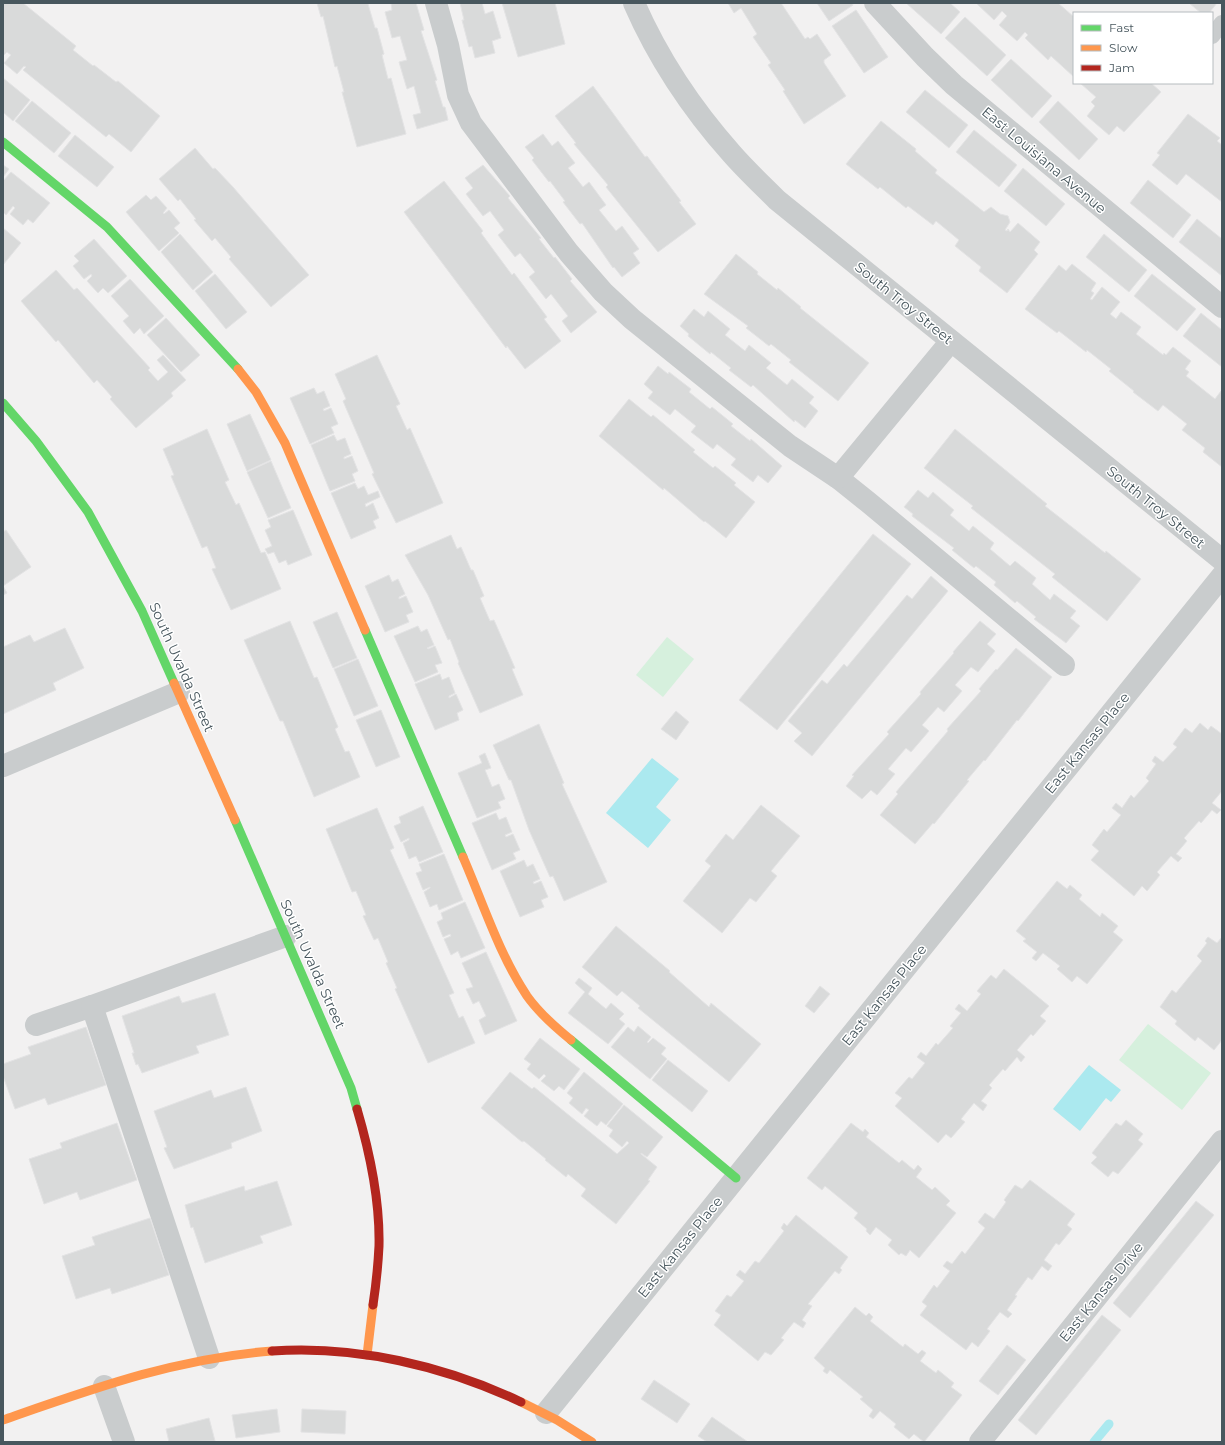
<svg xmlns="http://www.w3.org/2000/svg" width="1225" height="1445" font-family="Montserrat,sans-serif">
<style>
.green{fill:#d6f0dd}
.water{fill:#abe9ef}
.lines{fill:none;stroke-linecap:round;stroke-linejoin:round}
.stream{stroke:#abe9ef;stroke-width:9}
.building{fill:#d9dada;stroke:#e3e3e4}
.lane{stroke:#c9cccd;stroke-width:16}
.street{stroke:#c9cccd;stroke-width:22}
.fast{stroke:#63d668;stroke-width:9}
.slow{stroke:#ff974d;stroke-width:9}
.jam{stroke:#b3261e;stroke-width:9}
.labels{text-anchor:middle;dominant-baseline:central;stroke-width:3;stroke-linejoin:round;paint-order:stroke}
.street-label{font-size:14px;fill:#48575e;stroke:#fff}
</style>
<rect width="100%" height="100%" fill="#f2f1f1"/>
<g class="green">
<path d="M667,637L694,659L663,697L636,675Z"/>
<path d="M1148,1024L1211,1073L1182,1110L1119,1060Z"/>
</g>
<g class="water">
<path d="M652,758L679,779L656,807L671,820L648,848L606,813Z"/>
<path d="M1089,1065L1121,1090L1111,1102L1106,1098L1080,1131L1053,1109Z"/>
</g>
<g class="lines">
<path class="stream" d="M1094,1442L1109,1424"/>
</g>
<g class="building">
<path d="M3,3H23L76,46L73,50L93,66L94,65L116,82L118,81L160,116L131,152L109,134L106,137L23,70L26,67L24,66L17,74L4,63L11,55L7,52L3,56Z"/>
<path d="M317,3H370L368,4L375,28H377L384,54L382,55L388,79L391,78L406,134L357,147L342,92H344L337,66L335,67L323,16L321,17Z"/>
<path d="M391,3H416L424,30L421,31L437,80L435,81L443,107H445L448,120L417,129L413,115L421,113L414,86L407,89L399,62L407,60L400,36L392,38L385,12L392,10Z"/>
<path d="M460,3H482L485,14L493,11L501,38L492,41L495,53L475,58L472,46L469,47L462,20H464Z"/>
<path d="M502,3H555L565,44L518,57Z"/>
<path d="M728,3H781L805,39L808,37L810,39L817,34L831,55L824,60V63L846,96L804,124L783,91L785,90L768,65L771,63L753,37L757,34L741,8L734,13Z"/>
<path d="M817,3H852L853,5L829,21Z"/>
<path d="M906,3H950L960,12L941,34Z"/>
<path d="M976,3H1058L1074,17V77L1051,56L1048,60L1025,38L1028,35L1025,32L1017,41L999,25L1007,16L1002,11L994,20Z"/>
<path d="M1189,3H1217L1209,13H1201Z"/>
<path d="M856,10L888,57L864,73L832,26Z"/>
<path d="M965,17L1006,55L987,76L945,38Z"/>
<path d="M1011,59L1052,96L1032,118L991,80Z"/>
<path d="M3,78L30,100L13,121L3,112Z"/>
<path d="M1080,83H1151L1161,92L1124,132L1117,126L1109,135L1087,116L1095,106L1091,102L1096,97Z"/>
<path d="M593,86L645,157L647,156L681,201L679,202L696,224L658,252L606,187L608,185L574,144L576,143L555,116Z"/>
<path d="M925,90L968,125L949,148L906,112Z"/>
<path d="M32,101L71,133L54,153L15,121Z"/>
<path d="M1058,101L1098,139L1079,160L1039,122Z"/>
<path d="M1188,114L1220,138L1217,141L1222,145V202L1186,174L1177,185L1152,165L1160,155L1157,153Z"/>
<path d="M881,121L916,149L915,151L937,170L935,173L984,212L991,207L1000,214L1008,216L1010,222L1005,230L1007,231L1008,229L1010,232L1018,223L1040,242L1034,250L1038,254L1007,293L979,271L981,267L955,246L959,240L936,221L933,225L908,206L906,208L880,187L878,189L846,164Z"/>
<path d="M974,130L1017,165L999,187L956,152Z"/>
<path d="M543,134L552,146L558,141L575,163L568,168L583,187L589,182L606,205L599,210L616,231L622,226L639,249L633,253L640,263L622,277L614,267L613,268L582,223L580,224L563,202L565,201L550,181L549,182L532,160L534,158L525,147Z"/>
<path d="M75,135L114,167L97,187L58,156Z"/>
<path d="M195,148L213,169L215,168L233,187L309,275L271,307L229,259L231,257L215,238L212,241L194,220L196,219L180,199L178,201L159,179Z"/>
<path d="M3,165L9,169L3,177Z"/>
<path d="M483,165L510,196L508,198L541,238L539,239L554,258L555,257L572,279L570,281L597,312L571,333L562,321L568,316L551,294L546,299L529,277L535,272L520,253L515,257L498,235L504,230L490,211L483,216L466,194L473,188L465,178Z"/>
<path d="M1023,168L1065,204L1046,226L1004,191Z"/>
<path d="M11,172L50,203L33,223L28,219L23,225L10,214L15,208L13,206L6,215L3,212V181Z"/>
<path d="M1148,180L1191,215L1173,238L1130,203Z"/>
<path d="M444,181L483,231L481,233L512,275L514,273L547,317L544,319L561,341L525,369L507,346L506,348L404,212Z"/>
<path d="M146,195L151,200L156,196L167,208L163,213L164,214L169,210L180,223L174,228L179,233L159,251L126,212Z"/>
<path d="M1197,219L1222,239V276L1179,242Z"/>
<path d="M3,228L21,243L3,265Z"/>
<path d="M180,234L213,272L193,290L161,252Z"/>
<path d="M1104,234L1147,270L1129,292L1086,257Z"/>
<path d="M94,239L127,276L108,293L103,288L98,293L87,281L92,276L91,274L84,279L73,266L79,261L74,256Z"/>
<path d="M736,254L758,272L757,274L777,290L778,288L801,307L800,308L869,363L838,401L789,362L791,360L771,344L769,346L746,328L748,326L704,294Z"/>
<path d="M1072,264L1096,283L1091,291L1094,293L1090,299L1092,300L1102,287L1120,302L1110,314L1116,319L1121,312L1141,327L1136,334L1163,355L1164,353L1166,355L1173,347L1191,361L1185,369L1189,372L1186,376L1215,399L1221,391L1222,392V467L1203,452L1205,448L1182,430L1187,424L1163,405L1158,411L1133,392L1134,391L1109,371L1111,369L1087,350L1086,352L1059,331L1057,333L1025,309L1059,265L1066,271Z"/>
<path d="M56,270L74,290L77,288L150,368L148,370L158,381L168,372L157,360L163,355L186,380L171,393L173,396L136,428L110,399L112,397L97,380L94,383L58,340L56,342L21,301Z"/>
<path d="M215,274L247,312L226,329L195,291Z"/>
<path d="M1152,274L1196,309L1177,331L1134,296Z"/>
<path d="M130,279L164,316L144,334L140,328L134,334L123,321L129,316L111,296Z"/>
<path d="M694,309L704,317L708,311L730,329L725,335L745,351L749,345L771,363L766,368L787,385L792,379L814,397L809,403L818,411L805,428L795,420L794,422L753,385L751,387L729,370L731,368L711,352L710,354L688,336L689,334L680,326Z"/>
<path d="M1201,313L1222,330V367L1183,336Z"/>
<path d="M166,318L200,355L181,372L147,335Z"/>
<path d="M377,355L400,404L396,406L407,430L410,428L443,503L396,523L372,474L374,473L343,401L346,399L335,374Z"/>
<path d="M658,366L668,374L669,372L691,389L689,392L710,409L712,407L733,424L731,426L750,441L751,439L782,466L768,483L758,475L753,482L731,465L736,459L717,444L713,449L691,432L696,426L675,409L670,415L648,398L653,392L644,384Z"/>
<path d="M314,388L317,394L324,391L330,406L323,409L324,411L331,408L338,424L331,427L334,433L310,444L290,398Z"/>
<path d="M629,399L651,417L653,415L695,450L693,452L713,468L715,466L736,483L734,485L755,502L726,538L705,521L704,522L664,488L663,490L599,436Z"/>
<path d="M250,414L271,460L247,471L227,424Z"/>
<path d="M207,429L229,480L225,482L236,505L239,503L261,553L265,552L281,589L231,610L212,569L216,568L207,546L202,548L171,476L174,475L163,449Z"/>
<path d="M955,429L1047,504L1045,506L1086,538L1105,553L1106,551L1141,579L1107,621L1052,577L1055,574L971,508L973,506L924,468Z"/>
<path d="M334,435L337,441L345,438L351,454L344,457V459L352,456L358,471L352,474L355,481L330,491L311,445Z"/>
<path d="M271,461L291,508L268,518L247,472Z"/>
<path d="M355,483L358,489L364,486L368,495L378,491L380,497L365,504L366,507L373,503L379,518L373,521L376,528L351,539L331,493Z"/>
<path d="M918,490L928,498L933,492L954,510L950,515L969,531L973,526L994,543L990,549L1010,566L1015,561L1036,578L1032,584L1050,600L1054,594L1076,611L1070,618L1080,626L1066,643L1034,619L1036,617L1017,601L1015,603L994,585L996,582L976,566L974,568L952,550L954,548L912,516L913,514L904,507Z"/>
<path d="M293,510L312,555L288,565L286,560L279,563L274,552L268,554L265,549L272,546L265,530L271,527L268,520Z"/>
<path d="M6,530L31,567L3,586L7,593L3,595V532Z"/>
<path d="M873,534L911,564L777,730L739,700Z"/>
<path d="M451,535L457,549L461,547L471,570H473L484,596L480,598L490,621L494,620L515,668L512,669L523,695L480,713L458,663L459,662L450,639L448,640L428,595L405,555Z"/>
<path d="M389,575L392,582L398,579L405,594L399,597V599L406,596L413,612L406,615L409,622L385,632L365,586Z"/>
<path d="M931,576L948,591L812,756L794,741L802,733L788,721L822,680L827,684L844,664L847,667L907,595L912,599Z"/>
<path d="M337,612L357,658L333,668L313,622Z"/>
<path d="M290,621L314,678L317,677L338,727L335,729L345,752L349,751L360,777L314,797L283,721H280L244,640Z"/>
<path d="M980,621L996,634L987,644L995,651L978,672L971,667L955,685L962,691L944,712L938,707L922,725L929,731L911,752L906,748L888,769L895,774L877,795L871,790L862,799L846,786L854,776L852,775L889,734L887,732L921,694L920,692L954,653L953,652Z"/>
<path d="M418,626L421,632L427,629L434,645L427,648L428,649L435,646L442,663L435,665L438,672L415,682L394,636Z"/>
<path d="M65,628L84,668L53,683L56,690L3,714V647L30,635L34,642Z"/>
<path d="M1016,648L1052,677L1018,721L1017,720L985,761L984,760L967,780L969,781L934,824L933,823L915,844L880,815L898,794L896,792L948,731L947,729L981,691L979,689L996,669L997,670Z"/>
<path d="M358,659L378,706L354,716L334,669Z"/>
<path d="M440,674L442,680L449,677L455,693L449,696V698L456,694L463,710L457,713L459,720L435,730L415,684Z"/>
<path d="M381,710L400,757L376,767L356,720Z"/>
<path d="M676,711L689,722L676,740L661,729Z"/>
<path d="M1200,723L1208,730L1211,726L1222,734V791L1212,803L1221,810L1217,814L1212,810L1201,823L1199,821L1184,838L1187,841L1176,854L1182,858L1178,862L1171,856L1157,872L1160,875L1147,891L1142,886L1134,896L1091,860L1099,851L1092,845L1104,829L1107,832L1121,815L1112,808L1116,803L1122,808L1131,795L1134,798L1149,781L1146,778L1156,764L1152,761L1155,756L1163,762L1177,747L1173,744L1185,728L1192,733Z"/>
<path d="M539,724L564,783L562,784L607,882L564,901L553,876L550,877L529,830L511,780H509L493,745Z"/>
<path d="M485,753L491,768L485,770L492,787L499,784L505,799L498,802L501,808L477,818L458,773L482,763L479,756Z"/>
<path d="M761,805L800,836L771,871L777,876L756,902L750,898L722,933L683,901L711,866L705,861L726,834L733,840Z"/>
<path d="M423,806L443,852L419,862L416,856L409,859L403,843L409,840V838L401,842L394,826L401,823L399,817Z"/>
<path d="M377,808L394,848L390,850L454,993L449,995L459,1018L463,1016L475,1043L428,1063L395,989L397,988L386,963L388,962L378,938L374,940L363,916L366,915L356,891L352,892L326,829Z"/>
<path d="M496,813L499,820L506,817L512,832L505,835L506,837L513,834L520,850L513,853L516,859L492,870L472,823Z"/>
<path d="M444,854L463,900L439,910L437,904L430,907L424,892L430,888V887L423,890L416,873L422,871L419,864Z"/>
<path d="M524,860L527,867L533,864L540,879L533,882L534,884L541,881L548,897L541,900L544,907L520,917L500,871Z"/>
<path d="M1057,881L1067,889L1070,885L1082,895L1079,899L1100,917L1102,913L1118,926L1113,932L1123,940L1087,984L1077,976L1072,982L1057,969L1060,966L1043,953L1036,961L1032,958L1037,952L1023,941L1026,939L1016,931Z"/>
<path d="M465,902L485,948L461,958L458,951L451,955L444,939L451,936L450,934L443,937L437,922L443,919L441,913Z"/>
<path d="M616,926L670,971L669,972L709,1007L711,1003L761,1044L729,1082L638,1008L640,1006L622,991L617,996L582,967Z"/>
<path d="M1208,937L1217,943L1222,937V1040L1214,1050L1198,1037L1195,1041L1175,1024L1177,1021L1160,1007L1172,990L1176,993L1202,961L1197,956L1207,943L1205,941Z"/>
<path d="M486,952L517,1021L485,1035L479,1020L486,1016L479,1001L473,1004L466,989L473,987L462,963Z"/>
<path d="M1004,969L1049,1006L1040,1016L1046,1021L1033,1036L1031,1034L1017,1050L1025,1057L1021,1062L1017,1057L1005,1071L1003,1069L989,1085L992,1088L981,1101L987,1105L983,1111L974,1103L961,1119L965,1122L951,1138L946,1134L938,1143L895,1106L902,1098L895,1093L909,1077L912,1079L925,1063L917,1057L921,1052L926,1056L936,1043L938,1045L953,1028L950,1026L961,1013L955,1009L959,1004L967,1011L981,994L977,991L991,975L996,979Z"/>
<path d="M579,978L592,988L588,994L606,1009L611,1003L624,1014L619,1019L625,1024L608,1044L568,1013L585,992L575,983Z"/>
<path d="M820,986L830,994L814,1013L805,1006Z"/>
<path d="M215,993L229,1035L196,1046L199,1053L142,1073L138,1064L136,1065L132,1053H134L122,1016L179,996L182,1003Z"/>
<path d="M638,1026L651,1037L647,1042L648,1043L653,1038L666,1048L661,1054L667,1059L650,1079L611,1047L628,1027L634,1032Z"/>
<path d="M86,1027L106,1085L48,1105L45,1098L15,1109L3,1076V1064L31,1054L28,1047Z"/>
<path d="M540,1038L580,1069L564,1090L559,1086L554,1091L541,1081L546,1076L544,1074L539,1079L527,1069L531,1064L524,1059Z"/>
<path d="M668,1060L708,1091L692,1112L652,1080Z"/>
<path d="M510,1072L532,1089L534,1087L617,1154L629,1143L627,1141L622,1147L609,1136L613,1130L607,1126L624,1105L663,1137L647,1157L641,1153V1154L657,1167L648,1180L650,1181L616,1224L581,1196L586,1189L568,1174L566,1177L545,1160L546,1159L524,1141L522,1142L481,1108Z"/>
<path d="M584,1072L623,1104L606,1125L601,1121L597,1126L584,1116L589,1110L586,1108L582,1114L569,1103L573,1098L567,1093Z"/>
<path d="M246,1087L262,1131L231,1143L232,1148L174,1169L164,1148L167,1147L154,1111L211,1090L214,1098Z"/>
<path d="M1126,1120L1143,1134L1138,1140L1143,1144L1118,1174L1113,1171L1108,1177L1091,1163L1097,1157L1092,1153L1116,1123L1121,1126Z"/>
<path d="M117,1123L137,1180L80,1200L77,1192L44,1204L29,1159L62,1148L60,1143Z"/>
<path d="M851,1123L863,1132L865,1129L869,1133L866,1137L899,1163L902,1160L914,1170L918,1165L922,1169L916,1177L932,1190L935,1187L950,1201L946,1205L956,1213L919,1258L910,1250L906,1256L901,1253L899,1255L888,1245L892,1240L876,1227L870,1235L866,1231L867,1229L854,1218L858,1213L825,1186L822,1190L807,1178Z"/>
<path d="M1030,1180L1075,1214L1067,1225L1072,1229L1059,1245L1056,1243L1044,1260L1052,1266L1048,1271L1042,1266L1032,1280L1028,1277L1015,1295L1017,1296L1007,1310L1012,1314L1008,1318L1000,1312L987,1329L990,1331L978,1347L972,1342L966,1350L920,1315L927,1306L922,1302L934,1285L937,1288L950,1271L943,1266L947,1261L952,1264L962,1251L965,1254L985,1228L978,1222L985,1213L994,1219L1006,1202L1004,1200L1015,1185L1022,1189Z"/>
<path d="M277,1181L292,1225L260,1236L263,1243L205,1263L193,1227L191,1228L185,1205L244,1186L245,1191Z"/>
<path d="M1196,1201L1214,1215L1130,1318L1113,1303Z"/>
<path d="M796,1215L848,1257L840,1268L842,1270L839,1274L835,1271L808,1304L812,1306L802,1320L806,1323L803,1328L794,1322L781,1338L784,1340L771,1355L765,1352L758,1361L714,1325L721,1315L715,1311L727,1295L731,1297L744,1281L736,1275L740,1270L745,1274L755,1261L759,1263L784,1231L781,1228L784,1223L787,1226Z"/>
<path d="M150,1218L169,1275L112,1294L110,1288L76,1299L62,1256L95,1245L92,1237Z"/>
<path d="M855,1307L866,1316L869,1313L873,1317L870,1321L903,1347L905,1344L918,1354L922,1350L926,1353L920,1361L936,1373L938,1370L954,1383L951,1387L962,1395L924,1442L914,1434L909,1439L894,1427L896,1424L880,1411L873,1419L869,1416L873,1410L860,1399L863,1397L830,1370L827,1374L823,1371L825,1368L814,1358Z"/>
<path d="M1102,1315L1121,1330L1036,1435L1018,1420Z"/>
<path d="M1007,1345L1026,1360L998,1395L979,1381Z"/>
<path d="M654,1380L690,1404L677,1423L641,1399Z"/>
<path d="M277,1409L280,1432L236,1438L232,1415Z"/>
<path d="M302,1409L346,1411L345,1434L301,1432Z"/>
<path d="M712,1417L748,1442H707L698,1436Z"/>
<path d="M209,1418L215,1441L169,1442L166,1429Z"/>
</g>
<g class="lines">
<path class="lane" d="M1212,36L1222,23"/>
<g class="street">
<path d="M436,3L448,45L458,95L471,123L569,253L603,292L632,319L790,446L838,478L868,502L1064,665"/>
<path d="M634,3C658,58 692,109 732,154C746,170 762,185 777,200L1222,560"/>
<path d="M875,3L925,57L954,85L1222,307"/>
<path d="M838,478L951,341"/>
<path d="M3,766L179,692"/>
<path d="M36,1025L92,1006"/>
<path d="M209,1358L92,1006L286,936"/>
<path d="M104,1386L124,1442"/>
<path d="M546,1413L1222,576"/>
<path d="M980,1442L1222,1141"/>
</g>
<g class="fast">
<path d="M3,142L107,227L238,369"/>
<path d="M3,403L36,441L88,512L142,611L174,683"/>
<path d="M365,630L463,857"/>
<path d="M235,820L351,1088L357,1109"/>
<path d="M571,1040L736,1178"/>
</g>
<g class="slow">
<path d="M238,369L256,392L285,443L365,630"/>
<path d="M174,683L235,820"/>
<path d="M463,857C483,903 499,954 527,996C539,1013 555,1027 571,1040"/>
<path d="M367,1355L373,1305"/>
<path d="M521,1402L557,1420L592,1442"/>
<path d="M3,1420C92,1389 177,1358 272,1351"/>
</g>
<g class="jam">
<path d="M357,1109C370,1153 380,1200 379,1246C378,1266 376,1285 373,1305"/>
<path d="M272,1351C356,1345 445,1366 521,1402"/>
</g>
</g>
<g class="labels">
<g class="street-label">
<text transform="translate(1044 160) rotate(40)">East Louisiana Avenue</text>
<text transform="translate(904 303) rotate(39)">South Troy Street</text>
<text transform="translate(1156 507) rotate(39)">South Troy Street</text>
<text transform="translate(182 667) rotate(66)">South Uvalda Street</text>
<text transform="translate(1087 743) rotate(-51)">East Kansas Place</text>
<text transform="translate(313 964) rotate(66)">South Uvalda Street</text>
<text transform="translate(884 995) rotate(-51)">East Kansas Place</text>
<text transform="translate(680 1247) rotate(-51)">East Kansas Place</text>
<text transform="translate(1101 1292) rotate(-51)">East Kansas Drive</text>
</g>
</g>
<rect width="1225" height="1445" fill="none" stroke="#48575e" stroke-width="8"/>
<rect x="1073" y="12" width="140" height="72" fill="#ffffff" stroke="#b6bcbf"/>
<rect x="1081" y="25" width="20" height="6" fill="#63d668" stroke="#b6bcbf"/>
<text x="1109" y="32" font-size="12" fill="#48575e">Fast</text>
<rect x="1081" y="45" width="20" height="6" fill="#ff974d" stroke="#b6bcbf"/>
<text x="1109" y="52" font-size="12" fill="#48575e">Slow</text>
<rect x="1081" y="65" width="20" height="6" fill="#b3261e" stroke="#b6bcbf"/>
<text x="1109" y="72" font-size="12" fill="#48575e">Jam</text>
</svg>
